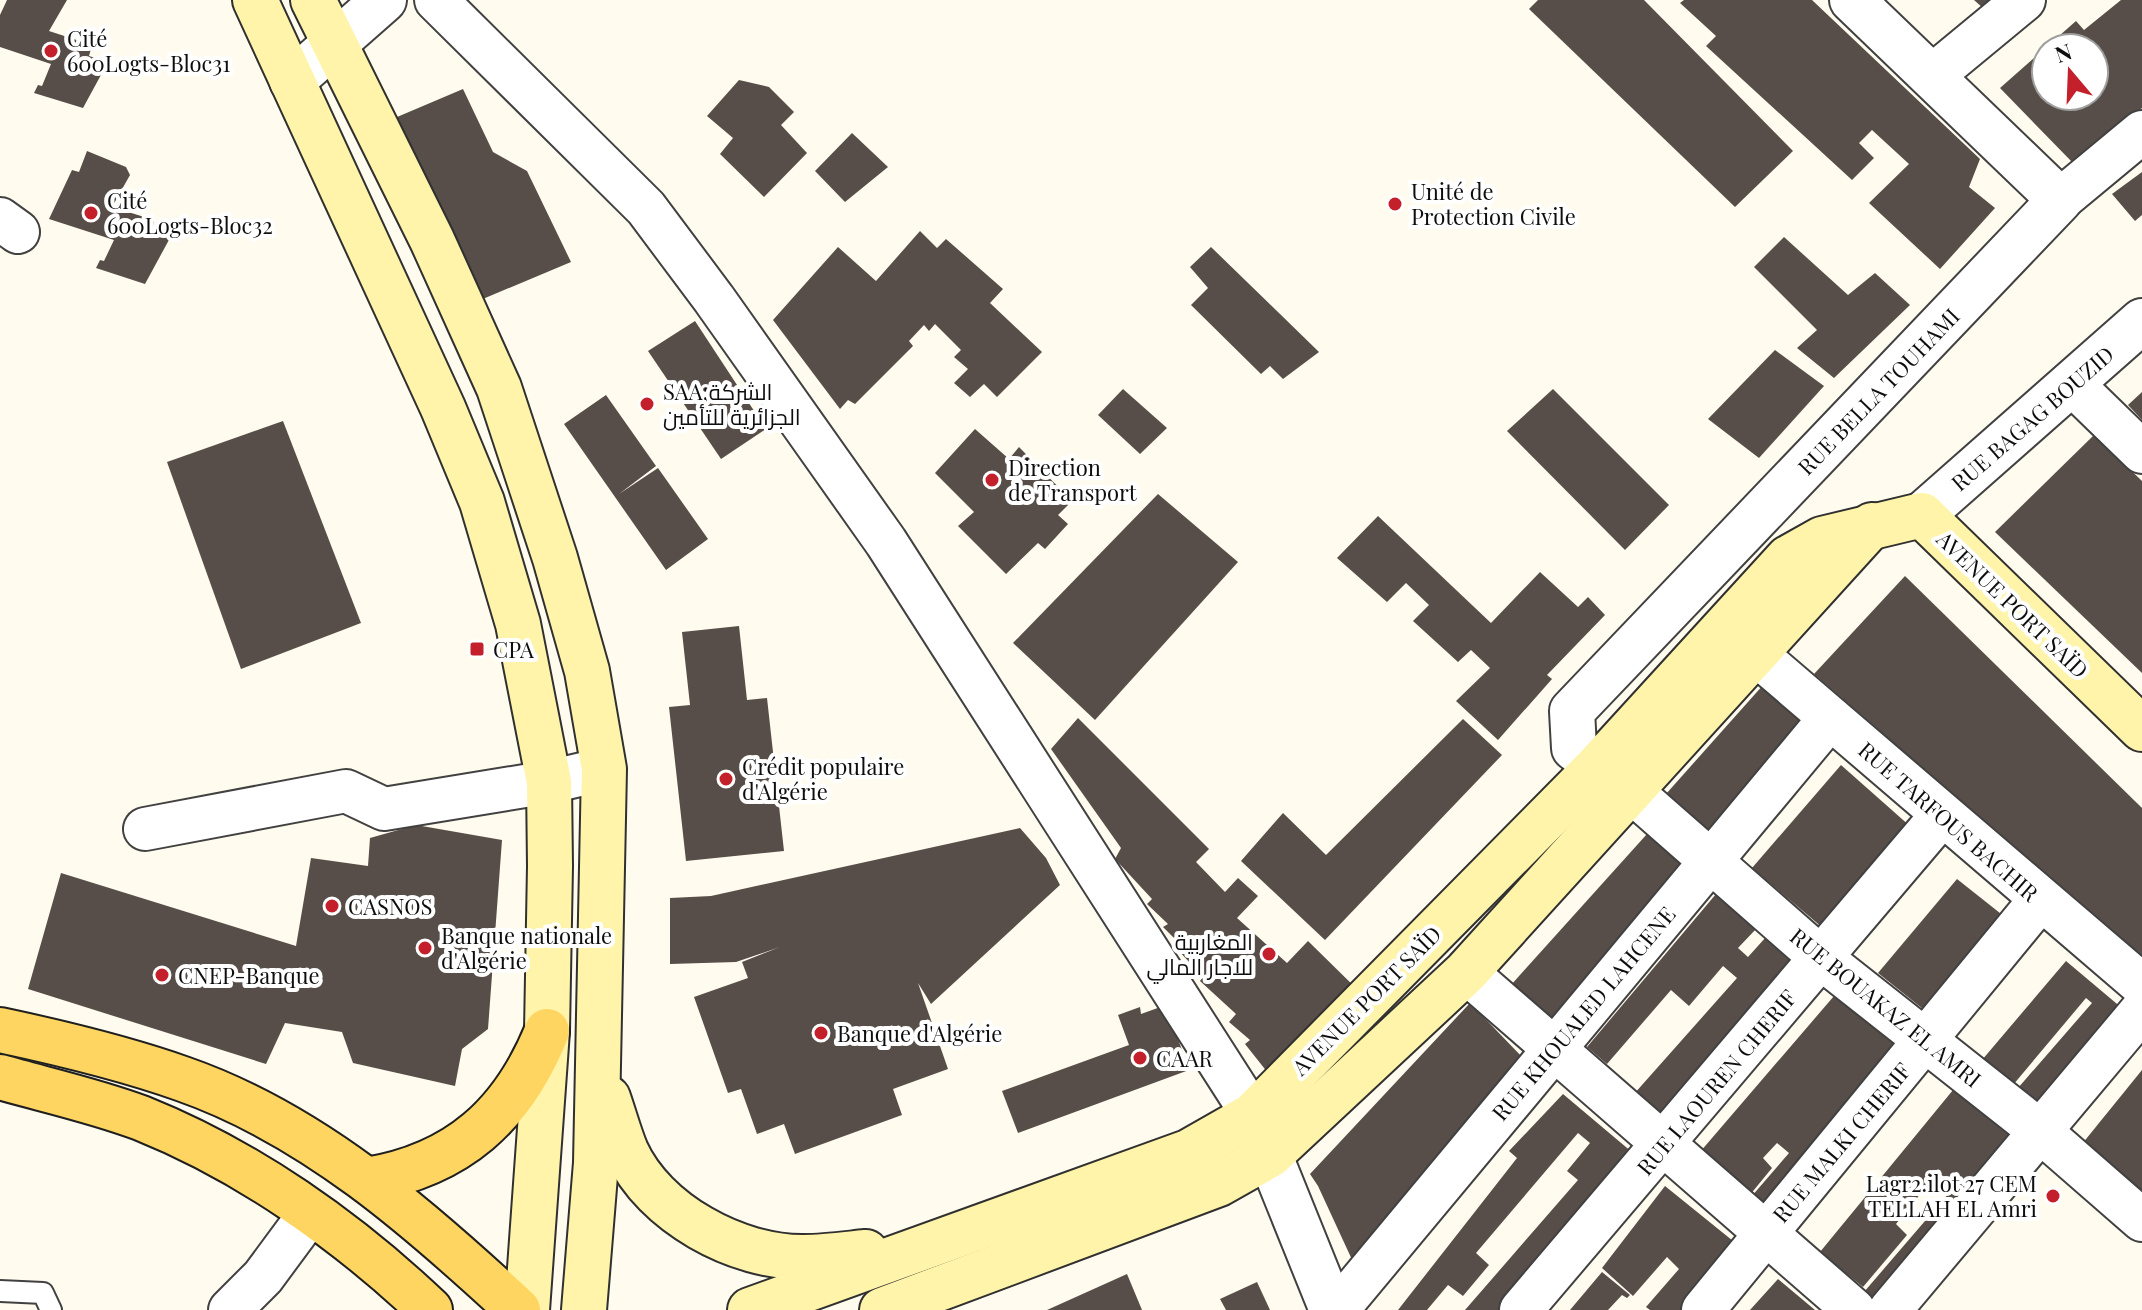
<svg xmlns="http://www.w3.org/2000/svg" width="2142" height="1310" font-family="'Playfair Display',Cairo,serif">
<style>
.building{fill:#574e49;fill-rule:evenodd}
.lines{fill:none;stroke-linecap:round;stroke-linejoin:round}
.service-casing{stroke:#414141;stroke-width:24}
.minor-casing{stroke:#414141;stroke-width:46}
.tertiary-casing{stroke:#414141;stroke-width:48}
.secondary-casing{stroke:#303030;stroke-width:48}
.primary-casing{stroke:#1f1f1f;stroke-width:48}
.service{stroke:#fff;stroke-width:20}
.minor{stroke:#fff;stroke-width:42}
.tertiary{stroke:#fff;stroke-width:44}
.secondary{stroke:#fff4a9;stroke-width:44}
.primary{stroke:#fdd560;stroke-width:44}
.poi-dot{fill:#c3202b;stroke:#fff;stroke-width:3}
.labels{text-anchor:middle;dominant-baseline:central;stroke-width:8;stroke-linejoin:round;paint-order:stroke}
.poi-label{font-size:22px;fill:#0e0e0e;stroke:#fff;text-anchor:start}
.street-label{font-size:22px;fill:#0e0e0e;stroke:#fff}
</style>
<rect width="100%" height="100%" fill="#fffbee"/>
<g class="building">
<path d="M7,0H67L49,31L92,45L89,56L108,62L83,108L34,93L38,85L42,86L51,64L0,47V15Z"/>
<path d="M1538,0H1644L1793,151L1735,207L1529,9Z"/>
<path d="M1684,0H1812L1980,159L1969,187L1995,208L1940,269L1869,203L1909,164L1872,130L1859,143L1874,158L1852,180L1706,46L1716,36L1680,3Z"/>
<path d="M1974,0H1995L1984,9Z"/>
<path d="M2121,0H2142V108L2072,162L2000,88L2076,21L2084,30ZM2046,48H2094V96H2046Z"/>
<path d="M739,80L769,87L794,112L781,125L807,153L764,197L720,154L733,138L707,116Z"/>
<path d="M463,89L493,152L527,171L571,262L471,304L390,120Z"/>
<path d="M852,133L888,167L845,202L815,171Z"/>
<path d="M87,151L126,167L130,175L112,207L154,220L152,231L170,238L145,284L96,268L100,260L104,261L114,240L49,219L72,170L79,172Z"/>
<path d="M2142,172V215L2135,221L2112,194Z"/>
<path d="M920,231L937,248L946,239L1003,289L990,303L1042,352L997,397L984,384L970,397L954,383L968,369L954,357L961,350L935,324L929,331L924,325L909,341L913,346L855,404L848,400L840,409L773,320L838,247L876,281Z"/>
<path d="M1784,237L1848,295L1875,273L1910,305L1834,378L1797,348L1817,330L1754,267Z"/>
<path d="M1211,247L1319,352L1283,379L1270,366L1261,374L1191,305L1208,288L1190,267Z"/>
<path d="M695,321L766,429L721,459L648,351Z"/>
<path d="M1775,350L1824,386L1759,458L1708,419Z"/>
<path d="M1123,389L1167,428L1140,454L1098,415Z"/>
<path d="M1553,389L1669,505L1625,550L1507,431Z"/>
<path d="M2142,392V420L2128,405Z"/>
<path d="M606,395L656,466L619,494L658,468L708,539L666,570L564,424Z"/>
<path d="M283,421L361,623L241,669L167,462Z"/>
<path d="M975,429L1009,459L1019,447L1072,501L1058,515L1068,524L1045,549L1038,543L1006,574L958,526L974,512L935,473Z"/>
<path d="M2094,435L2142,481V673L1995,532Z"/>
<path d="M1158,494L1238,562L1095,720L1013,643Z"/>
<path d="M1378,516L1491,623L1540,572L1578,607L1588,597L1605,615L1547,675L1552,679L1498,740L1456,701L1490,668L1471,650L1458,662L1413,621L1429,605L1406,583L1387,602L1337,558Z"/>
<path d="M1905,576L2142,808V957L1814,674Z"/>
<path d="M739,626L747,700L767,698L784,851L686,861L669,707L690,705L682,632Z"/>
<path d="M1764,684L1808,719L1712,834L1666,794Z"/>
<path d="M1078,718L1209,849L1196,862L1225,892L1238,878L1258,896L1237,918L1287,963L1308,941L1364,996L1268,1073L1245,1044L1250,1040L1229,1022L1236,1014L1200,981L1203,977L1178,950L1181,945L1163,927L1168,924L1147,904L1152,899L1115,859L1121,848L1051,749Z"/>
<path d="M1463,719L1502,755L1325,940L1241,861L1283,813L1326,855Z"/>
<path d="M1841,765L1911,827L1823,928L1752,868Z"/>
<path d="M416,825L502,840L488,1029L462,1049L455,1086L353,1063L342,1032L285,1023L266,1064L28,989L61,873L296,946L311,858L368,866L370,838Z"/>
<path d="M1020,828L1046,858L1060,885L931,1004L918,983L948,1069L893,1089L902,1115L795,1154L784,1124L757,1134L741,1089L728,1093L694,997L748,978L742,962L780,947L736,962L670,964V898L711,896Z"/>
<path d="M1647,834L1685,865L1554,1023L1511,985Z"/>
<path d="M1957,879L2010,921L1928,1013L1878,973Z"/>
<path d="M1716,894L1756,929L1738,948L1748,957L1766,937L1802,966L1668,1122L1634,1094L1737,978L1723,966L1689,1006L1671,990L1607,1064L1587,1047Z"/>
<path d="M2066,961L2123,1009L2042,1109L2018,1088L2092,1003L2086,998L2013,1085L1982,1060Z"/>
<path d="M1834,996L1896,1046L1764,1209L1751,1197L1789,1153L1777,1143L1763,1158L1772,1168L1749,1196L1700,1152Z"/>
<path d="M1470,1003L1525,1060L1354,1264L1318,1186L1310,1174Z"/>
<path d="M1166,1005L1189,1070L1018,1133L1002,1091L1129,1045L1118,1015L1140,1007L1141,1014Z"/>
<path d="M2142,1070V1193L2082,1144Z"/>
<path d="M1953,1090L2015,1140L1877,1303L1864,1292L1955,1186L1938,1172L1896,1224L1907,1235L1863,1287L1820,1252Z"/>
<path d="M1563,1094L1633,1153L1502,1310H1465L1578,1180L1567,1171L1590,1143L1578,1133L1476,1253L1489,1265L1463,1296L1448,1285L1427,1310H1398L1517,1158L1509,1151Z"/>
<path d="M1665,1186L1738,1245L1682,1310H1650L1646,1307L1679,1269L1667,1257L1633,1296L1602,1268Z"/>
<path d="M1602,1272L1630,1295L1627,1298L1622,1295L1608,1310H1570Z"/>
<path d="M1127,1274L1142,1310H1047Z"/>
<path d="M1778,1279L1815,1310H1750Z"/>
<path d="M1257,1282L1270,1310H1226L1220,1299Z"/>
</g>
<g class="lines">
<g class="service-casing">
<path id="service" d="M0,1291L43,1293L51,1310"/>
</g>
<g class="minor-casing">
<g id="minor">
<path d="M436,0L646,208L714,299L886,542L1253,1115"/>
<path d="M1932,76L2024,0"/>
<path d="M2060,200L2142,132"/>
<path d="M0,219L18,232"/>
<path d="M2071,383L2142,452"/>
<path d="M1757,655L2142,985"/>
<path d="M1632,792L1821,958L2040,1131L2142,1220"/>
<path d="M145,829L346,791L384,809L549,782L604,769"/>
<path d="M1466,972L1854,1310"/>
<path d="M230,1310L263,1277L311,1212"/>
<path d="M1337,1310L1830,718"/>
<path d="M1521,1310L1941,816"/>
<path d="M1703,1310L2040,900"/>
<path d="M1890,1310L2142,1010"/>
</g>
</g>
<g class="tertiary-casing">
<g id="tertiary">
<path d="M292,81L384,0"/>
<path d="M1922,515L2142,321"/>
<path d="M1627,789L1574,748L1572,711L2060,200L1852,0"/>
<path d="M1255,1119L1332,1310"/>
</g>
</g>
<g class="secondary-casing">
<g id="secondary">
<path d="M255,0L443,408L482,502L518,624L549,782L550,866L547,1031L527,1310"/>
<path d="M313,0L432,240L499,388L555,558L587,671L604,769L596,1163L584,1310"/>
<path d="M608,1098C614,1115 619,1134 626,1151C654,1213 737,1258 804,1257C825,1257 846,1254 866,1252"/>
<path d="M750,1310L1188,1152L1253,1115L1596,768L1788,558L1822,539L1922,515L2142,729"/>
<path d="M882,1310L1219,1184L1270,1155L1466,972L1872,525"/>
</g>
</g>
<g class="primary-casing">
<g id="primary">
<path d="M0,1030C61,1043 124,1058 183,1079C312,1124 419,1218 518,1310"/>
<path d="M0,1077C46,1090 96,1101 141,1118C248,1161 347,1231 430,1310"/>
<path d="M367,1180C458,1165 513,1115 547,1031"/>
</g>
</g>
<use href="#service" class="service"/>
<use href="#minor" class="minor"/>
<use href="#tertiary" class="tertiary"/>
<use href="#secondary" class="secondary"/>
<use href="#primary" class="primary"/>
</g>
<g class="poi-dot">
<circle cx="51" cy="51" r="8"/>
<circle cx="1395" cy="204" r="8"/>
<circle cx="91" cy="213" r="8"/>
<circle cx="647" cy="404" r="8"/>
<circle cx="992" cy="480" r="8"/>
<rect x="469" y="641" width="16" height="16" rx="4"/>
<circle cx="726" cy="779" r="8"/>
<circle cx="332" cy="906" r="8"/>
<circle cx="425" cy="948" r="8"/>
<circle cx="1269" cy="954" r="8"/>
<circle cx="162" cy="975" r="8"/>
<circle cx="821" cy="1033" r="8"/>
<circle cx="1140" cy="1058" r="8"/>
<circle cx="2053" cy="1196" r="8"/>
</g>
<g class="labels">
<g class="poi-label">
<text x="67" y="38">Cité<tspan x="67" dy="25">600Logts-Bloc31</tspan></text>
<text x="1411" y="191">Unité de<tspan x="1411" dy="25">Protection Civile</tspan></text>
<text x="107" y="200">Cité<tspan x="107" dy="25">600Logts-Bloc32</tspan></text>
<text x="663" y="391">SAA;الشركة<tspan x="663" dy="25">الجزائرية للتأمين</tspan></text>
<text x="1008" y="467">Direction<tspan x="1008" dy="25">de Transport</tspan></text>
<text x="493" y="649">CPA</text>
<text x="742" y="766">Crédit populaire<tspan x="742" dy="25">d'Algérie</tspan></text>
<text x="348" y="906">CASNOS</text>
<text x="441" y="935">Banque nationale<tspan x="441" dy="25">d'Algérie</tspan></text>
<text x="1253" y="941" text-anchor="end">المغاربية<tspan x="1253" dy="25">للاجار المالي</tspan></text>
<text x="178" y="975">CNEP-Banque</text>
<text x="837" y="1033">Banque d'Algérie</text>
<text x="1156" y="1058">CAAR</text>
<text x="2037" y="1183" text-anchor="end">Lagr2.ilot 27 CEM<tspan x="2037" dy="25">TELLAH EL Amri</tspan></text>
</g>
<g class="street-label">
<text transform="translate(1878 391) rotate(-46)">RUE BELLA TOUHAMI</text>
<text transform="translate(2032 418) rotate(-41)">RUE BAGAG BOUZID</text>
<text transform="translate(2013 604) rotate(44)">AVENUE PORT SAÏD</text>
<text transform="translate(1949 821) rotate(41)">RUE TARFOUS BACHIR</text>
<text transform="translate(1366 1000) rotate(-45)">AVENUE PORT SAÏD</text>
<text transform="translate(1886 1007) rotate(39)">RUE BOUAKAZ EL AMRI</text>
<text transform="translate(1583 1013) rotate(-50)">RUE KHOUALED LAHCENE</text>
<text transform="translate(1716 1082) rotate(-50)">RUE LAOUREN CHERIF</text>
<text transform="translate(1841 1142) rotate(-50)">RUE MALKI CHERIF</text>
</g>
</g>
<g transform="translate(2070 72) rotate(341)"><circle r="38" fill="#ffffff" stroke="#9f9f9f" stroke-width="2"/>
<path d="M0-6L14 30L0 20L-14 30Z" fill="#c3202b"/>
<text y="-12" font-size="22" font-weight="bold" text-anchor="middle" fill="#0e0e0e">N</text>
</g>
</svg>
